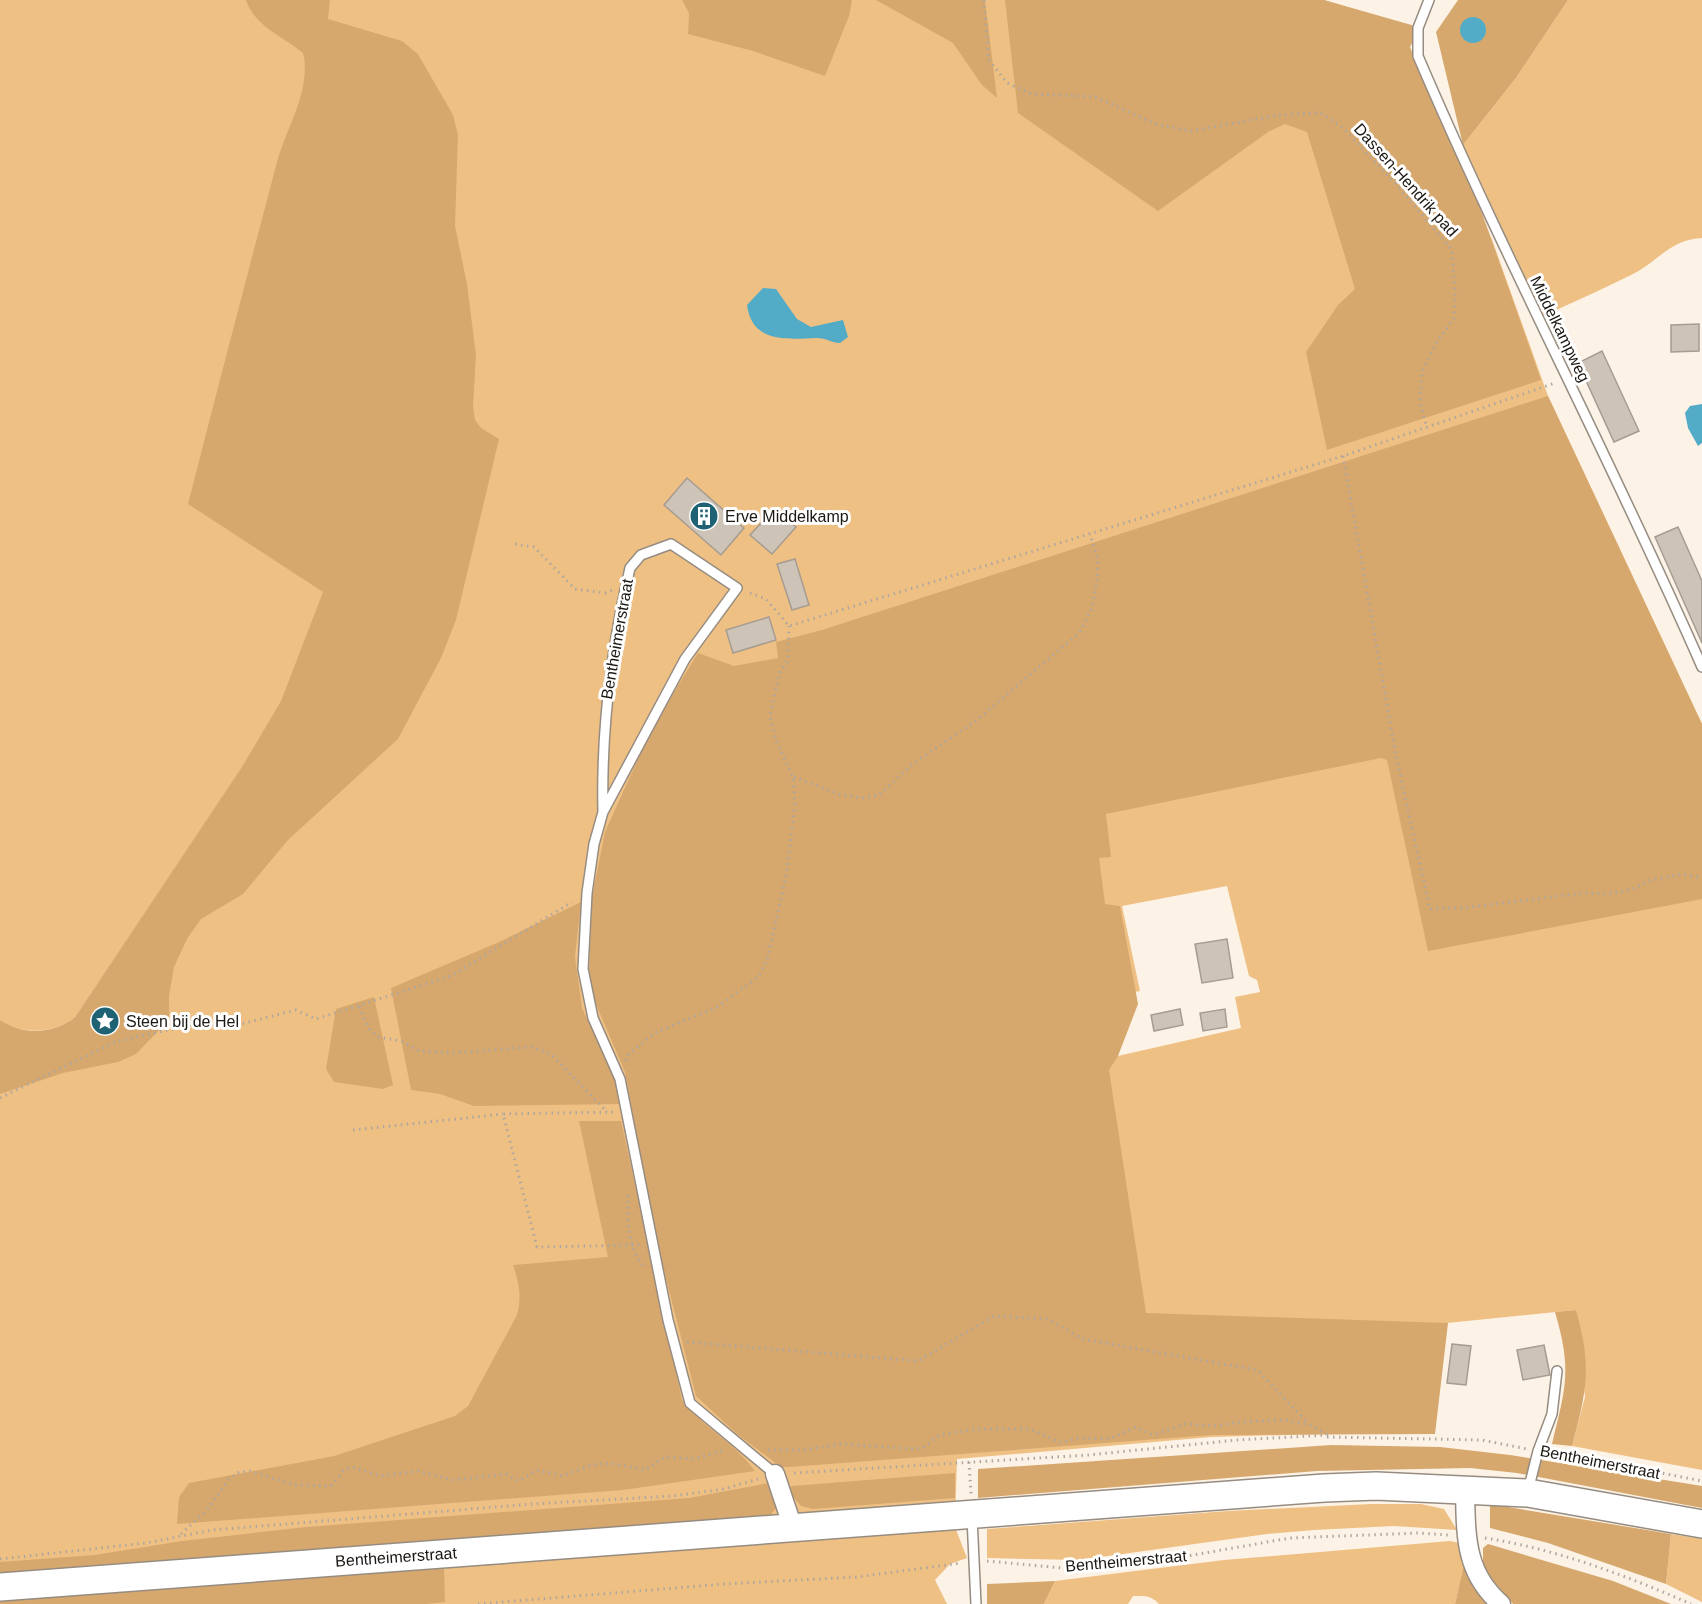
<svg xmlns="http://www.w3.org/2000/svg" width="1702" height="1604" font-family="Arial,sans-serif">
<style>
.green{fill:#efc084;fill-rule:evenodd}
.forest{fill:#d7a86d}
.water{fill:#52acc7}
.building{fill:#cdc3b7;stroke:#a69c91;stroke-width:1.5}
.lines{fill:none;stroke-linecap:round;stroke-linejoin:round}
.service-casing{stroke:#968c81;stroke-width:12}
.minor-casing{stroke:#968c81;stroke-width:21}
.primary-casing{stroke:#968c81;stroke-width:30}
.path{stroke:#afa79e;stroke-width:3;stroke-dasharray:1.5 4.5;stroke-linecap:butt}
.service{stroke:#fff;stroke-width:9}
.minor{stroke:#fff;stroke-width:18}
.primary{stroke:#fff;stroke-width:27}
.labels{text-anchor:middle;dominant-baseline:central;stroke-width:6;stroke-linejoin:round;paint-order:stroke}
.street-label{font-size:16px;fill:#1b1713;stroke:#fff}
.poi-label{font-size:16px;fill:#1b1713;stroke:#fff;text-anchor:start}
</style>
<rect width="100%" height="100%" fill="#fcf2e6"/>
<g class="green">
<path d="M0,0H1324L1379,17L1491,237L1548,396L1702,724V1470L1572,1446L1585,1397L1576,1310L1447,1323L1394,1432L1211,1437L957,1459L955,1527L967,1558L950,1564L935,1580L947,1604H0ZM183,856L55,1055L20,1029C41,1033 58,1030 75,1017ZM1227,886L1249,976L1257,980L1260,992L1235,997L1241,1028L1109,1058L1097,999L1140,991L1122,906Z"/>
<path d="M1568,0H1702V238C1669,240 1659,261 1633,274C1603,289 1573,302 1543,316L1463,145L1516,78Z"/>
<path d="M1371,1504H1421L1444,1509L1457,1530L1394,1526L1314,1530L1267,1534L1079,1560L987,1558V1529L1228,1511Z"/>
<path d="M1671,1534L1702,1539V1602L1666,1584Z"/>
<path d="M1450,1541L1460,1543L1464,1564L1455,1604H1159C1151,1595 1144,1596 1133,1596L1128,1604H1044L1055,1581L1224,1560Z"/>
</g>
<g class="forest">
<path d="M246,0H330L328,19L402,41L418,54L453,115L458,135L455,226L467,284L476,355L473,407L475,420L481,428L499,439L456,620L441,658L398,739L288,840L243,894L201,919L187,939L174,967L169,996V1020L136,1054L118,1062L63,1073L0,1094V1020C23,1036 54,1034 75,1017L242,767L281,701L323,592L188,504C217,390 247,276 277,162C286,128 312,89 303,53C283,36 255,27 246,0Z"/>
<path d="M682,0H852L849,16L825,76L753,51L688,34L689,13Z"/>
<path d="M876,0H985L997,98L982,85L953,43Z"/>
<path d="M1005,0H1324L1415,26V38L1410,47L1439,118L1470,179L1541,380L1327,450L1306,352L1338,305L1355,289L1307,132L1285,124L1268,132L1158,211L1018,113Z"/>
<path d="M1458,0H1568L1516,78L1463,145L1436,32Z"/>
<path d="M1548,396L1702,724V899L1428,951L1387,760L1381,758L1106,814L1111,857L1099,858L1105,904L1120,906L1138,1004L1118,1056L1109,1070L1146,1313L1448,1323L1435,1434L1212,1435L789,1467H781L737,1434L696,1396L658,1247L625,1072L592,995L589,975L592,897L605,832L652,728L698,653L734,666L778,658L776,642L822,630Z"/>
<path d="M581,902L575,957L582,1008L614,1076L621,1104L474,1106L440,1094L411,1090L391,988L499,942Z"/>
<path d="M374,997L393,1085L383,1089L334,1082L326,1069L336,1009Z"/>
<path d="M579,1121H621L682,1400C703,1428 735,1443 755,1471L623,1490L177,1524L179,1497L189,1483L334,1456L455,1416L468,1406L517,1315C522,1296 519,1283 513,1265L608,1257Z"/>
<path d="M1576,1310C1592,1366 1587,1391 1572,1446L1552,1444C1566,1387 1572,1370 1555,1312Z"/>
<path d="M1331,1445L1440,1447L1510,1455L1702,1486V1508L1517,1473L1470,1468L1317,1471L978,1498V1469Z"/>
<path d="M955,1473V1498L813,1509L801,1506L787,1490L792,1486Z"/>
<path d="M769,1483L778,1505L769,1517L0,1578V1562L95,1555L182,1541L306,1527L689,1498Z"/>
<path d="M1490,1504L1671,1534L1666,1584L1548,1543L1490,1528Z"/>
<path d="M1488,1544L1613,1581L1671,1604H1513L1483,1570V1548Z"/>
<path d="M1464,1564L1472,1583L1488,1604H1455Z"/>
<path d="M444,1565L445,1602L427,1604H0V1598Z"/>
<path d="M1055,1581L1044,1604H987V1584Z"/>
</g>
<g class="water">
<circle cx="1473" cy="30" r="13"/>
<path d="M763,288L776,289L797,319L811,327L843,320L848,337L840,343C832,343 826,338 817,338C788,339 752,344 747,305Z"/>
<path d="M1702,404V443L1698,446L1688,428L1685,413L1690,406Z"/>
</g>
<g class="building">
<path d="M1699,324V351L1671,352V325Z"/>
<path d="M1602,351L1639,431L1614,442L1578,363Z"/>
<path d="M687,478L744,528L721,555L664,505Z"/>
<path d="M775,508L796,527L772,554L750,535Z"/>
<path d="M1678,527L1702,581V643L1655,537Z"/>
<path d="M795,559L809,605L792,610L777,564Z"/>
<path d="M769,617L776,640L733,653L726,630Z"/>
<path d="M1227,939L1233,978L1202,983L1195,944Z"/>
<path d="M1180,1009L1183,1025L1154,1031L1151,1015Z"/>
<path d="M1225,1009L1227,1027L1203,1031L1200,1013Z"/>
<path d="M1452,1344L1471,1346L1466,1385L1447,1383Z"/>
<path d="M1544,1345L1550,1375L1523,1380L1517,1350Z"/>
</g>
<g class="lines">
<g class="service-casing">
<g id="service">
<path d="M1429,0L1418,28V56C1506,262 1612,461 1702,667"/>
<path d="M603,812C601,729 611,649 630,568L641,555L671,544L737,588L685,659L603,812L594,844L587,893L583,969L593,1018L620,1079L668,1320L690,1403L775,1474"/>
<path d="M1528,1491L1538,1451L1552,1414L1557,1371"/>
<path d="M972,1517L976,1604"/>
</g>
</g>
<g class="minor-casing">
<g id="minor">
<path d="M775,1474L793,1528"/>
<path d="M1465,1489C1466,1534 1464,1572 1501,1604"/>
</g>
</g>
<g class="primary-casing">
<path id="primary" d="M0,1587L1324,1488L1376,1486L1528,1493L1702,1524"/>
</g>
<g class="path">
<path d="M984,0L989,60L1007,83L1032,94L1096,97L1155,124L1191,131L1279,115L1321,113L1342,127L1395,183L1452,250L1455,294L1454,318L1437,342L1422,372L1420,402L1427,428"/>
<path d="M1343,456L1396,756L1430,909L1471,907L1583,893L1609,894L1633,889L1651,880L1683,874L1702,878"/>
<path d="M515,544L534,547L575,589L605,593L613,590"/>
<path d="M750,593L766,599L789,626L1343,456L1555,383"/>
<path d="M794,777L841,795L864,798L879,795L914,763L977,720L1080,632L1092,608L1097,582L1098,560L1090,534"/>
<path d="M359,1007L370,1030L378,1037L401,1041L419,1051L453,1053L531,1047L551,1054L607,1112"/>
<path d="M626,1061L629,1054L654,1033L717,1007L758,977L767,960L786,877L795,805L793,777L776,740L770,717L779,674L788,660L789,626"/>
<path d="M0,1098L115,1042L194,1024L233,1026L296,1010L316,1019L451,976L572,902"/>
<path d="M613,1112L503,1114L537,1247L640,1245"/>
<path d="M353,1130L503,1114"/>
<path d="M628,1195C627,1220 627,1245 643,1265"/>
<path d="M687,1342L918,1361L994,1316L1048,1319L1082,1339L1257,1370L1308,1423"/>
<path d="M1327,1437L1482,1440L1527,1449"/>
<path d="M768,1450H804L841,1444L914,1449L924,1447L939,1435L978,1429H1030L1061,1443L1078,1438L1110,1439L1136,1427L1153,1435L1185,1424L1216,1426L1240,1422L1283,1420L1310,1425L1326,1434"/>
<path d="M1551,1451L1702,1481"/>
<path d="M969,1462L971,1494"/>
<path d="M794,1473L1088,1455L1237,1440L1328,1435"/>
<path d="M181,1534L207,1510L229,1479L239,1472L250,1471L294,1485L331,1486L343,1471L352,1467L381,1476L418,1471L454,1480L506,1474L518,1481L537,1470L562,1476L592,1465L610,1463L645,1470L665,1457L694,1459L721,1451L726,1452"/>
<path d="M1485,1538C1556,1549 1625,1575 1691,1604"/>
<path d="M0,1559L146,1543L212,1530L532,1504L673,1496L724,1489L758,1479"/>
<path d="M987,1561L1062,1568L1111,1566L1176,1558L1290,1538L1418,1533L1448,1535"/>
<path d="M478,1604L724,1584L856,1577L962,1563"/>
</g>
<use href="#service" class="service"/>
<use href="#minor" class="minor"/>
<use href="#primary" class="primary"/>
</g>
<defs>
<g id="building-disc" transform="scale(1.5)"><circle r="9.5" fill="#1e6274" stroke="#fff"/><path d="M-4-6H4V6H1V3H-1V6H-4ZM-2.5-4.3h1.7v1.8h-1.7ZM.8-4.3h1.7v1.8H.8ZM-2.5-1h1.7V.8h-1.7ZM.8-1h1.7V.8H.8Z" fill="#fff"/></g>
<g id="sight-disc" transform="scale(1.5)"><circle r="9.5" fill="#1e6274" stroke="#fff"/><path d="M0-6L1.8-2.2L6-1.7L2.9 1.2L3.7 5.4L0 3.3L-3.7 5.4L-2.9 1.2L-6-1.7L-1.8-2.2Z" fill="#fff"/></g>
</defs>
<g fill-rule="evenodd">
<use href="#building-disc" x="704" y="516"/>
<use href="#sight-disc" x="105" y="1021"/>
</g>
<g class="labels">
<g class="street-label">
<text transform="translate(1406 180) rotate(48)">Dassen-Hendrik pad</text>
<text transform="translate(1560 329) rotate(64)">Middelkampweg</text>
<text transform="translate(617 639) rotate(-80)">Bentheimerstraat</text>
<text transform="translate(1600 1462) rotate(11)">Bentheimerstraat</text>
<text transform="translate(396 1557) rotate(-4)">Bentheimerstraat</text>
<text transform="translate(1126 1561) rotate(-5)">Bentheimerstraat</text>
</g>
<g class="poi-label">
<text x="725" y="516">Erve Middelkamp</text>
<text x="126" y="1021">Steen bij de Hel</text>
</g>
</g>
</svg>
